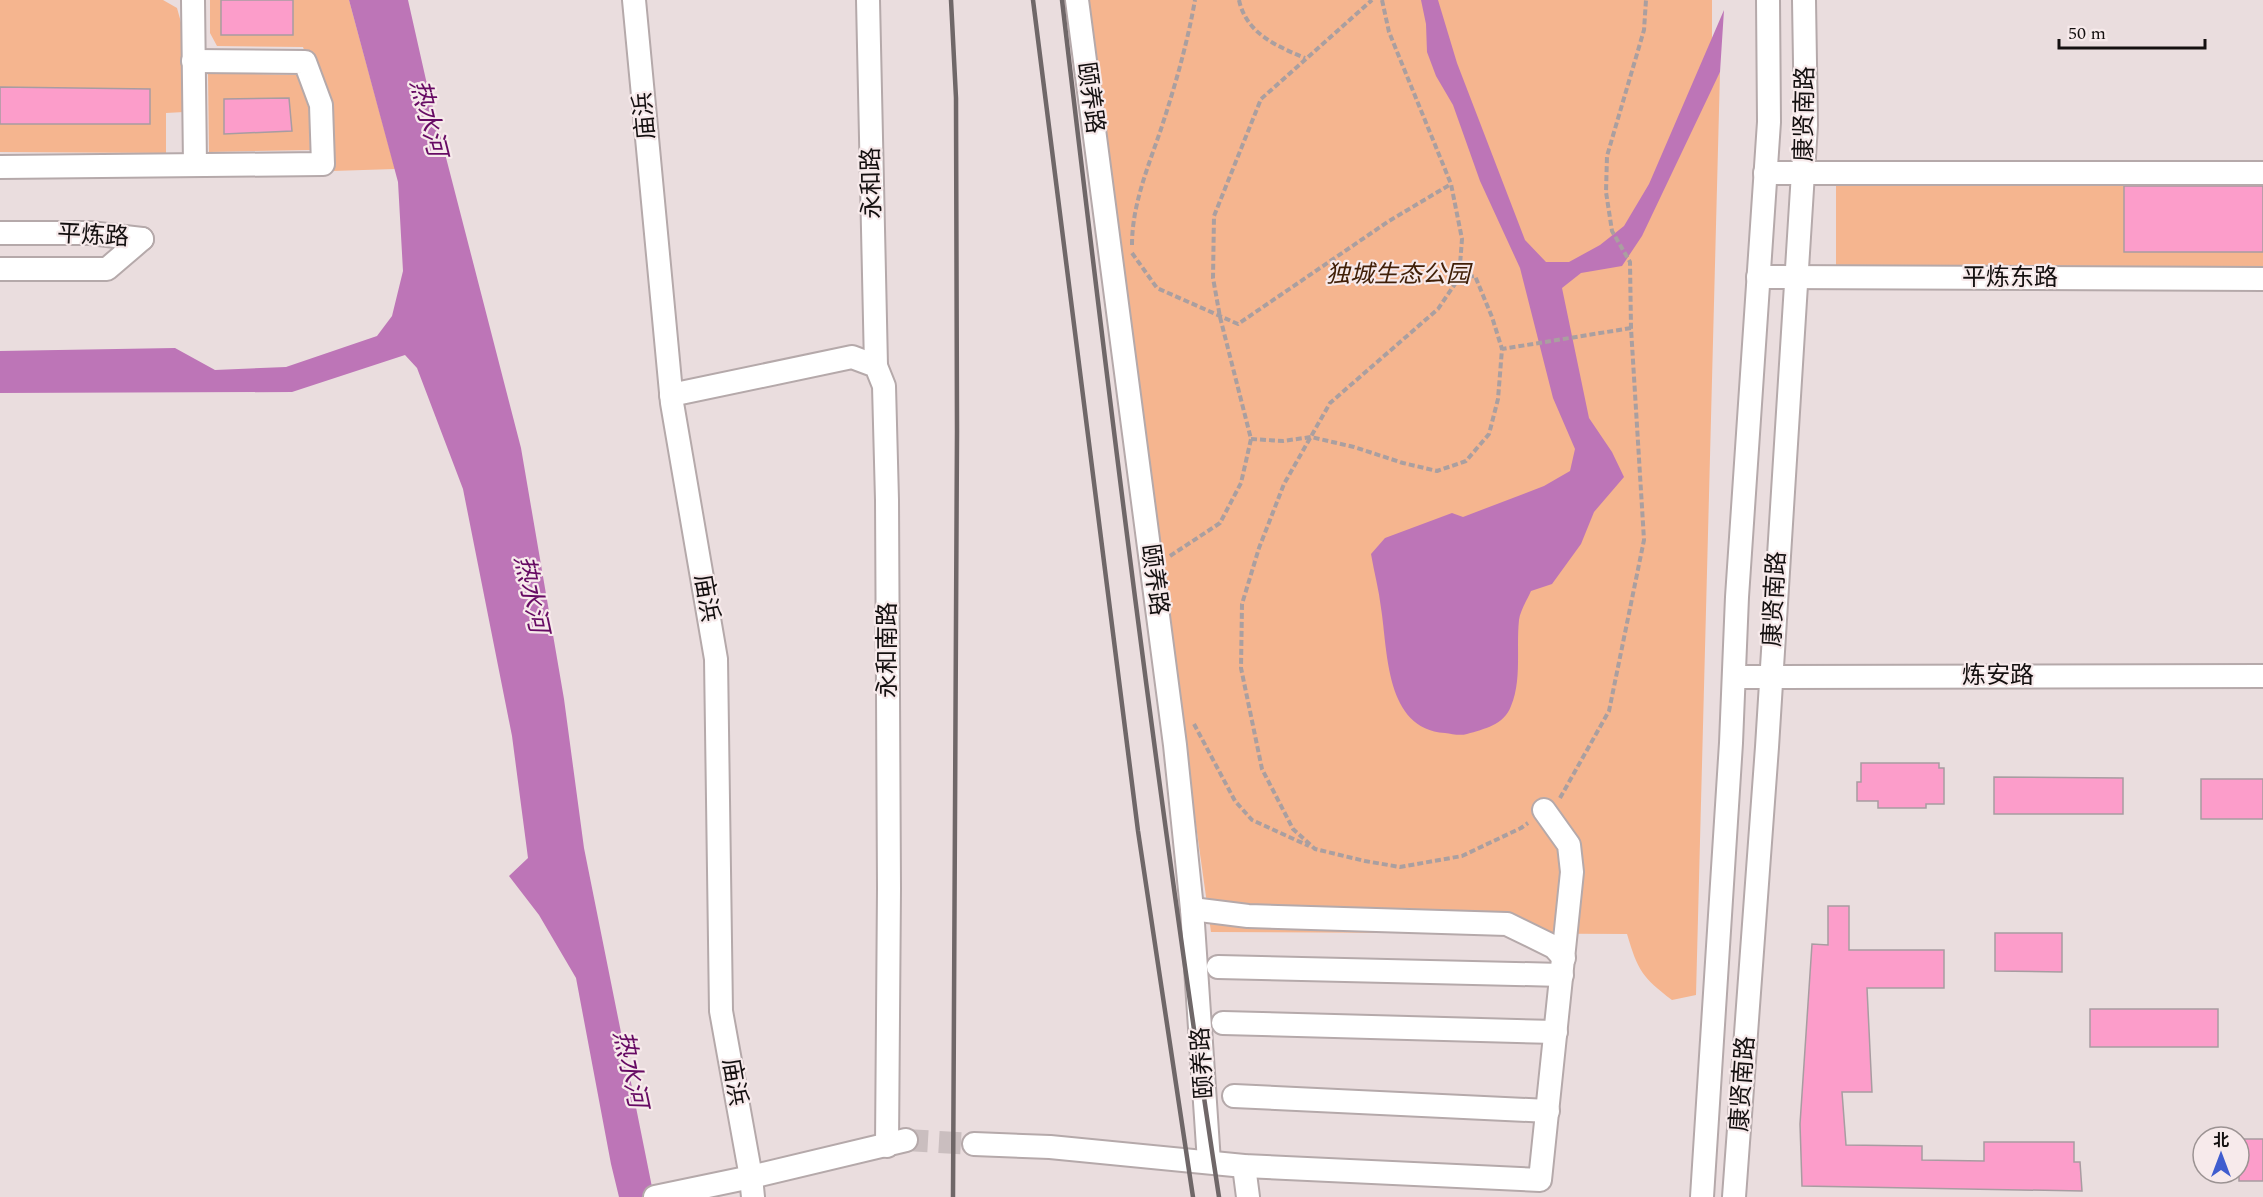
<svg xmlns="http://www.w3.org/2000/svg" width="2263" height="1197" font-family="Spectral,'Noto Sans SC',serif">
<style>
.green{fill:#f5b58f}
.water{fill:#bd75b7}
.building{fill:#fc9dca;stroke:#a89ca1;stroke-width:1.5}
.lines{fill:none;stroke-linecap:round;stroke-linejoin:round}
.minor-tunnel{stroke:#cabebf;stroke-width:22;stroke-dasharray:22 11;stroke-linecap:butt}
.minor-casing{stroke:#b5a9aa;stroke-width:26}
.path{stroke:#aa9fa0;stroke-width:4;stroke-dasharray:6 3;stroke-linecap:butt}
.minor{stroke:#fff;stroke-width:22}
.rail{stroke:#6f6768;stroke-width:4.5}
.labels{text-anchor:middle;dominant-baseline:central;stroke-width:4.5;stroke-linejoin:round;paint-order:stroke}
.street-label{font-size:24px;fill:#141010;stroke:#f7eaeb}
.park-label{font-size:24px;font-style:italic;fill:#412008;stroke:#f7eaeb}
.water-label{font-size:26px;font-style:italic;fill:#660a63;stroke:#f7eaeb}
</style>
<rect width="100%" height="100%" fill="#eaddde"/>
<g class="green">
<path d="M0,0H163L177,8L182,26L184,112L166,113V153L0,152Z"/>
<path d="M210,0H349L395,169L332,171L331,127L303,47L217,46L210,33Z"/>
<path d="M1080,0H1712V87L1720,72L1696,995L1672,1000C1642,977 1638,971 1627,934L1211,932Z"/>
<path d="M208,73L298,75L309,109L310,150L209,152Z"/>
<path d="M1836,176L2263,177V266H1836Z"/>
</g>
<g class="water">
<path d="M349,0H408L426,80L521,448L564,699L584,848L654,1197H619L611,1164L576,978L539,915L509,876L528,858L512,736L463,489L417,368L405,355L292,392L0,393V351L175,348L215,370L286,367L377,336L392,316L403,271L398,182Z"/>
<path d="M1421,0H1438L1457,63L1525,240L1546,262H1569L1600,245L1624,226L1649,184L1724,10L1720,72L1642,236L1622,266L1581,273L1562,288L1589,418L1612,452L1624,477L1594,512L1581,544L1552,584L1531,591C1527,600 1520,611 1519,620C1516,648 1522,680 1511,706C1504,725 1484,729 1467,734C1460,736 1452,734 1445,733C1385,729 1388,652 1381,608C1379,590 1374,572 1371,554L1385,538L1452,513L1463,517L1544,486L1570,471L1575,449L1553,398L1520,268L1480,181L1453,105L1436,76L1427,52L1426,24Z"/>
</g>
<g class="building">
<rect x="221" y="0" width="72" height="35"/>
<path d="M0,87L150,89V124H0Z"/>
<path d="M289,98L292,131L224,134V99Z"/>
<rect x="2124" y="186" width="139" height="66"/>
<path d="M1861,763H1939V768H1944V804H1926V808H1878V801H1857V782H1861Z"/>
<path d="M1994,777L2123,778V814H1994Z"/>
<rect x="2201" y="779" width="62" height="40"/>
<path d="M1828,906H1849V950H1944V988H1867L1872,1092H1842L1846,1145L1922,1146V1160L1984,1161V1142H2074V1162H2080L2082,1191L1802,1186L1800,1124L1812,944L1828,945Z"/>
<path d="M1995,933H2062V972L1995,971Z"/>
<rect x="2090" y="1009" width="128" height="38"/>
<rect x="2239" y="1139" width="24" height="42"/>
</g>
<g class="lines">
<path class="minor-tunnel" d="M906,1140L974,1144"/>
<g class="minor-casing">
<g id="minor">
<path d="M193,0L195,165"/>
<path d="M634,0L672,403L716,659L721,1011L751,1177L753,1197"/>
<path d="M868,0L876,366"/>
<path d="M1077,0L1175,745L1192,909L1209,1162"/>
<path d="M0,167L323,164L321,105L305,62L193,61"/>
<path d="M1765,173H2263"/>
<path d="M0,233H90L142,239"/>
<path d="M0,269H107L142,239"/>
<path d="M1758,277L2263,279"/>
<path d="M671,395L852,357L876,366L884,386L887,500L889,888L887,1146"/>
<path d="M1734,677L2263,676"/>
<path d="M1192,909L1248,916L1507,924L1554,947L1564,958"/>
<path d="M1218,967L1562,975"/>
<path d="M1223,1023L1556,1032"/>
<path d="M1234,1096L1548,1111"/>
<path d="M974,1144L1050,1147L1244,1166L1540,1180L1572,872L1569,845L1544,810"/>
<path d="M1244,1166L1248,1197"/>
<path d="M655,1197L751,1177L906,1140"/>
<path d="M1702,1197L1731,743L1737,597L1769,122L1768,0"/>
<path d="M1734,1197L1767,747L1806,125L1804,0"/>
</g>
</g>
<g class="path">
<path d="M1239,0C1246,33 1276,46 1305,58"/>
<path d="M1382,0L1389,32L1451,184L1462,239L1459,278L1438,309L1330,403L1284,484L1259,548L1242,604L1241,668L1262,769L1293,829L1315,849L1365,861L1400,867L1462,856L1521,828L1528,823"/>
<path d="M1132,245C1132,205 1148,167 1161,129C1175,86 1187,45 1195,0"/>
<path d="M1132,253L1157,288L1238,324L1389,221L1451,184"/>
<path d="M1459,278L1475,276L1492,317L1502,349"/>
<path d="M1251,439L1283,441L1311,437L1354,447L1403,463L1437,471L1466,461L1489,434L1498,399L1502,349L1631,328"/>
<path d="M1170,556L1220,523L1241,483L1251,439L1220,317L1213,278L1214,216L1261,99L1372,0"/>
<path d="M1194,724L1235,801L1252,820L1309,846"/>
<path d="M1560,798L1609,711L1644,540L1631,328L1630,262L1612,231L1606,192L1607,156L1644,30L1646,0"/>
</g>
<use href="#minor" class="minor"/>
<g class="rail">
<path d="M951,0L956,98L957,431L953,1197"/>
<path d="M1033,0L1138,831L1193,1197"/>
<path d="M1062,0C1109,400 1158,799 1219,1197"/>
</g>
</g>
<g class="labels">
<g class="street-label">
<text transform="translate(1090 98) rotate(82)">颐养路</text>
<text transform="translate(1805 114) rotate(-89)">康贤南路</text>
<text transform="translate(645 116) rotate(-95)">庙浜</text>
<text transform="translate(872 183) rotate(-91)">永和路</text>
<text transform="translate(93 236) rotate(3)">平炼路</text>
<text x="2010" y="278">平炼东路</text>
<text transform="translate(1154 580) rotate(82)">颐养路</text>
<text transform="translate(706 598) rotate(80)">庙浜</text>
<text transform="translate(1775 599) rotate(-87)">康贤南路</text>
<text transform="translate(888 650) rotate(-90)">永和南路</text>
<text x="1998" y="676">炼安路</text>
<text transform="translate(1203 1063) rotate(-94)">颐养路</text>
<text transform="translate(734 1082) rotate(80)">庙浜</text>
<text transform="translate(1743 1084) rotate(-86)">康贤南路</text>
</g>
<g class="park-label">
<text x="1398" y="275">独城生态公园</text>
</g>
<g class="water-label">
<text transform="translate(428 118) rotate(76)">热水河</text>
<text transform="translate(531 594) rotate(78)">热水河</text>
<text transform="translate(630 1069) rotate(78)">热水河</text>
</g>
</g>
<g transform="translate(2221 1155)"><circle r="28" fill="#f7eaeb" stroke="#9c9393" stroke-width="1.5"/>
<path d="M0-4.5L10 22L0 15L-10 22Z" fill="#405dcf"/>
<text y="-9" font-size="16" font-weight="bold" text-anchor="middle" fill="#141010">北</text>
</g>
<path d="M2059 39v9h146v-9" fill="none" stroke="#141010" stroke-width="3"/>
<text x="2068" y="39" font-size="18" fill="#141010" stroke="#f7eaeb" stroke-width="4.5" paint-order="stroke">50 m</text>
</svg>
